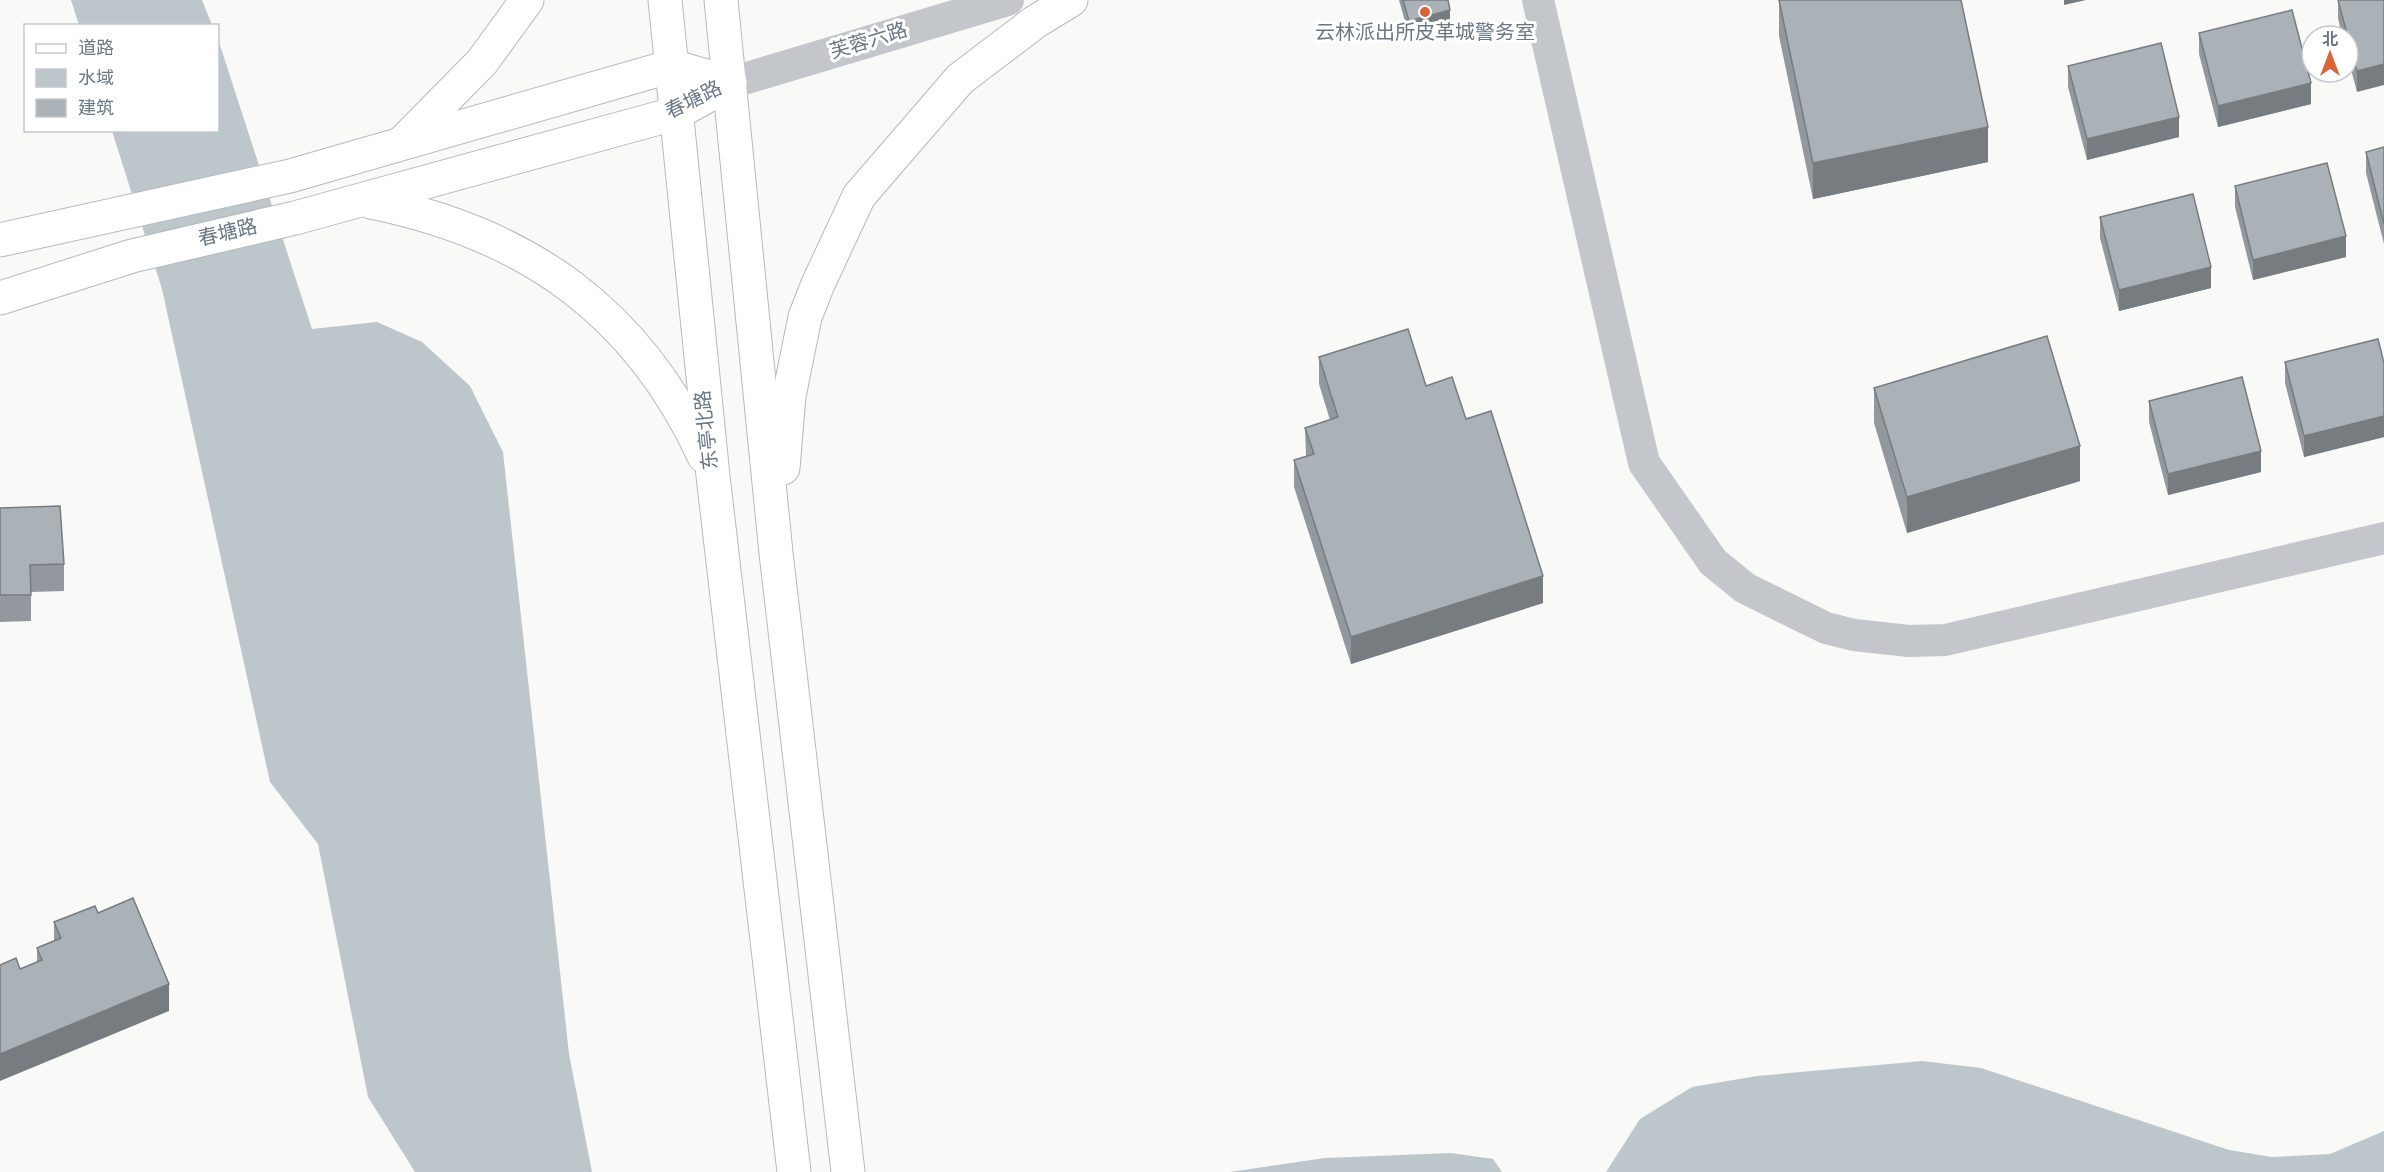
<svg xmlns="http://www.w3.org/2000/svg" width="2384" height="1172" font-family="Overpass,'Noto Sans SC',sans-serif">
<style>
.water{fill:#bdc6cb}
.lines{fill:none;stroke-linecap:round;stroke-linejoin:round}
.secondary-casing{stroke:#b5babf;stroke-width:35}
.street{stroke:#c3c6ca;stroke-width:32}
.secondary{stroke:#fff;stroke-width:33}
.wall{fill:#92989d}
.shaded-wall{fill:#777c80}
.building{fill:#aab1b7;stroke:#777c80;stroke-width:1.5}
.poi-dot{fill:#d86438;stroke:#fff;stroke-width:2}
.labels{text-anchor:middle;dominant-baseline:central;stroke-width:6;stroke-linejoin:round;paint-order:stroke}
.poi-label{font-size:20px;fill:#6a7886;stroke:#fff}
.street-label{font-size:20px;fill:#6a7886;stroke:#fff}
</style>
<rect width="100%" height="100%" fill="#f9f9f7"/>
<g class="water">
<path d="M71,0H202L212,25H79Z"/>
<path d="M218,39L312,329L377,322L422,342L470,386L503,452L569,1054L592,1172H415L368,1097L318,844L270,782L162,289L112,131L218,130Z"/>
<path d="M1922,1061L1981,1068L2229,1150L2272,1157L2330,1154L2384,1131V1172H1606L1640,1119L1692,1087L1757,1076Z"/>
<path d="M1451,1153L1493,1159L1502,1172H1230L1325,1158Z"/>
</g>
<g class="lines">
<g class="secondary-casing">
<g id="secondary">
<path d="M665,0L713,476L794,1172"/>
<path d="M721,0L776,553L848,1172"/>
<path d="M402,143L482,62L527,0"/>
<path d="M371,202C526,233 637,311 704,456"/>
<path d="M0,240L290,176L672,66L730,83"/>
<path d="M0,298L132,256L295,218L677,113L730,83"/>
<path d="M783,468L789,396L805,317L818,284L859,196L960,79L1035,22L1071,0"/>
</g>
</g>
<g class="street">
<path d="M1538,0L1644,463L1713,562L1745,588L1826,628L1854,635L1909,641L1945,640L2384,538"/>
<path d="M730,83L1008,0"/>
</g>
<use href="#secondary" class="secondary"/>
</g>
<g class="wall">
<path d="M1399,0H1448L1450,24L1409,36Z"/>
<path d="M1779,0L1988,162L1813,199L1779,36Z"/>
<path d="M2338,0H2384L2357,92L2348,58V36H2342L2338,18Z"/>
<path d="M2199,33L2311,104L2218,127L2199,54Z"/>
<path d="M2068,66L2179,137L2087,160L2068,87Z"/>
<path d="M2384,147V244L2366,173V152Z"/>
<path d="M2235,186L2346,257L2253,280L2235,207Z"/>
<path d="M2100,217L2211,288L2119,311L2100,238Z"/>
<path d="M1319,357L1426,386L1466,419L1543,603L1351,664L1294,487V460L1306,456L1305,428L1330,420L1319,384Z"/>
<path d="M2285,362L2384,363V437L2304,457L2285,383Z"/>
<path d="M1874,388L2080,481L1907,533L1874,423Z"/>
<path d="M2149,401L2261,472L2168,495L2149,422Z"/>
<path d="M0,508L64,564V591L31,592V621L0,622Z"/>
<path d="M98,913L169,1011L37,962V948L54,941V922Z"/>
</g>
<g class="shaded-wall">
<path d="M2064,0H2086L2064,5Z"/>
<path d="M1450,10V24L1409,36V21Z"/>
<path d="M2384,64V85L2357,92V71Z"/>
<path d="M2311,83V104L2218,127V106Z"/>
<path d="M2179,117V137L2087,160V139Z"/>
<path d="M1988,127V162L1813,199V163Z"/>
<path d="M2346,236V257L2253,280V260Z"/>
<path d="M2211,267V288L2119,311V290Z"/>
<path d="M2384,416V437L2304,457V436Z"/>
<path d="M2080,446V481L1907,533V497Z"/>
<path d="M2261,451V472L2168,495V474Z"/>
<path d="M1543,576V603L1351,664V637Z"/>
<path d="M169,984V1011L0,1081V1054Z"/>
</g>
<g class="building">
<path d="M1403,0H1448L1450,10L1409,21Z"/>
<path d="M1779,0H1961L1988,127L1813,163Z"/>
<path d="M2338,0H2384V64L2357,71Z"/>
<path d="M2292,10L2311,83L2218,106L2199,33Z"/>
<path d="M2161,43L2179,117L2087,139L2068,66Z"/>
<path d="M2384,147V224L2366,152Z"/>
<path d="M2327,163L2346,236L2253,260L2235,186Z"/>
<path d="M2193,194L2211,267L2119,290L2100,217Z"/>
<path d="M1408,329L1426,386L1452,377L1466,419L1491,411L1543,576L1351,637L1294,460L1314,454L1305,428L1338,417L1319,357Z"/>
<path d="M2047,336L2080,446L1907,497L1874,388Z"/>
<path d="M2378,339L2384,363V416L2304,436L2285,362Z"/>
<path d="M2242,377L2261,451L2168,474L2149,401Z"/>
<path d="M60,506L64,564L30,565L31,595H0V508Z"/>
<path d="M133,898L169,984L0,1054V965L16,958L20,969L42,960L37,948L61,938L54,922L95,906L98,913Z"/>
</g>
<circle class="poi-dot" cx="1425" cy="12" r="6"/>
<g class="labels">
<g class="poi-label">
<text x="1425" y="34">云林派出所皮革城警务室</text>
</g>
<g class="street-label">
<text transform="translate(869 42) rotate(-17)">芙蓉六路</text>
<text transform="translate(694 101) rotate(-26)">春塘路</text>
<text transform="translate(228 234) rotate(-13)">春塘路</text>
<text transform="translate(708 430) rotate(-96)">东亭北路</text>
</g>
</g>
<rect x="24" y="24" width="195" height="108" fill="#ffffff" stroke="#c3c9cf" stroke-width="1.5"/>
<rect x="36" y="44" width="30" height="9" fill="#ffffff" stroke="#c3c9cf" stroke-width="1.5"/>
<text x="78" y="54" font-size="18" fill="#6a7886">道路</text>
<rect x="36" y="69" width="30" height="18" fill="#bdc6cb" stroke="#c3c9cf" stroke-width="1.5"/>
<text x="78" y="84" font-size="18" fill="#6a7886">水域</text>
<rect x="36" y="99" width="30" height="18" fill="#aab1b7" stroke="#c3c9cf" stroke-width="1.5"/>
<text x="78" y="114" font-size="18" fill="#6a7886">建筑</text>
<g transform="translate(2330 54)"><circle r="28" fill="#ffffff" stroke="#c3c9cf" stroke-width="1.5"/>
<path d="M0-4.5L10 22L0 15L-10 22Z" fill="#d86438"/>
<text y="-9" font-size="16" font-weight="bold" text-anchor="middle" fill="#6a7886">北</text>
</g>
</svg>
